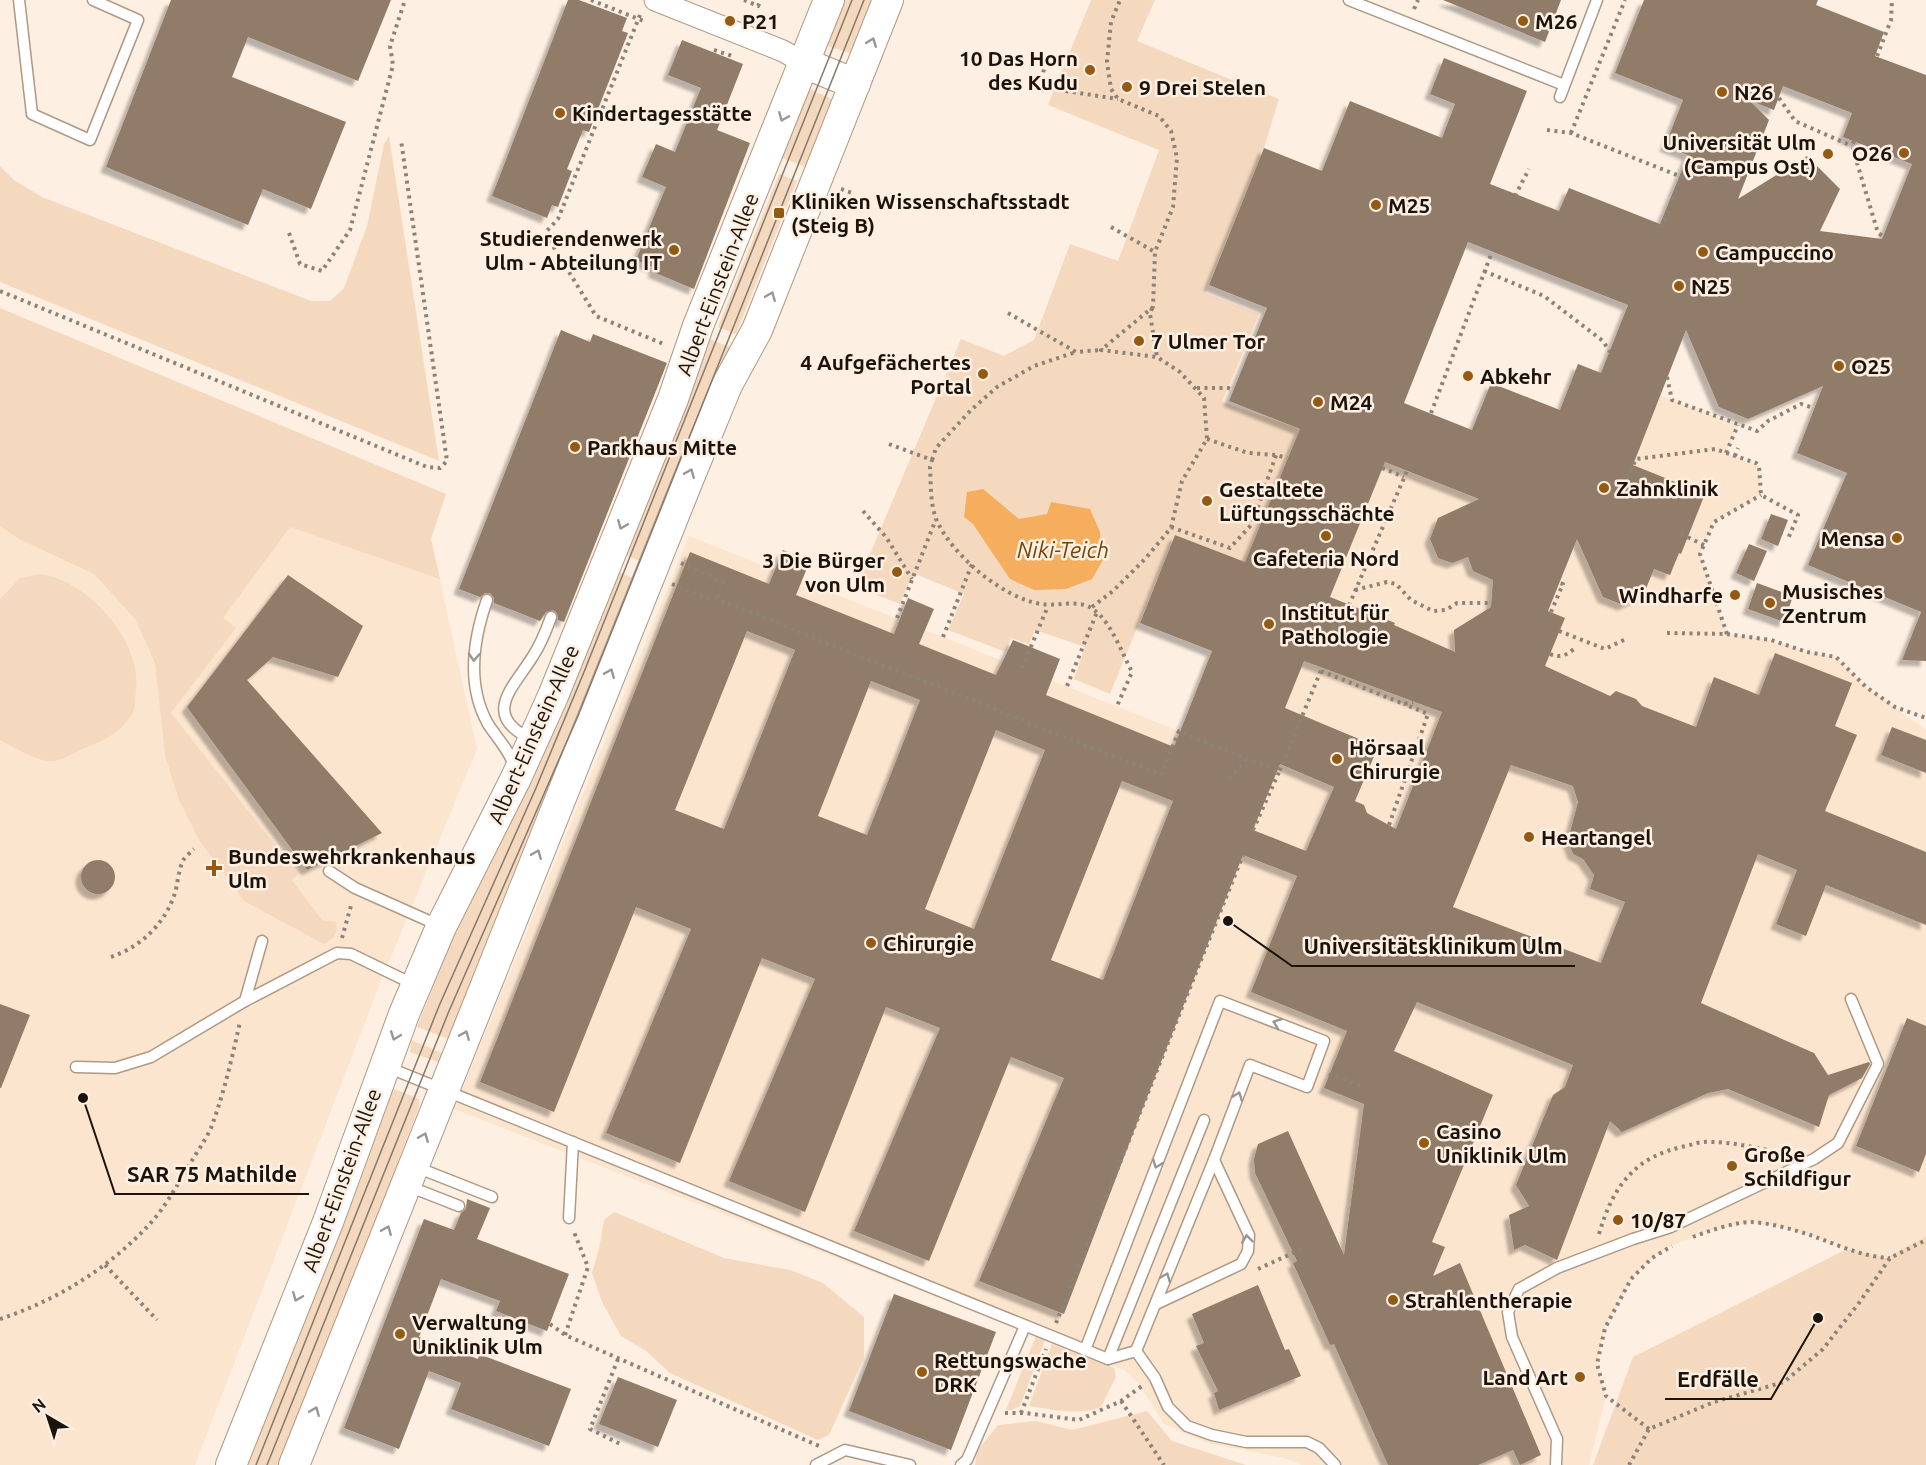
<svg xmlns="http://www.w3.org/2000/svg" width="1926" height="1465" font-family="Ubuntu,sans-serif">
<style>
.built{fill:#fce5ce}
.green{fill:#f5d9be}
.water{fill:#f5ad5e}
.building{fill:#907c68;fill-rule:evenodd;filter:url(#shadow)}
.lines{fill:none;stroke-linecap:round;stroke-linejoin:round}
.lane-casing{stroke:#ae9984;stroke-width:13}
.street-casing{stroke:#ae9984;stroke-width:23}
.secondary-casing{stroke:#ae9984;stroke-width:32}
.path{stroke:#8d8277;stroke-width:4;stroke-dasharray:3 4.5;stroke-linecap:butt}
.lane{stroke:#fff;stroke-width:10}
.street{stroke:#fff;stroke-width:21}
.secondary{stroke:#fff;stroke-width:30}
.tram{stroke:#84796f;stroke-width:1.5}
.oneway{stroke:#999592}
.poi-dot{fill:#925a12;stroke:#fdefe2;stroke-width:2}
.labels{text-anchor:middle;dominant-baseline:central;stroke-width:5;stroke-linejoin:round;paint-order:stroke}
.poi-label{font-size:21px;font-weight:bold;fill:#1c140c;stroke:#fdefe2;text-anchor:start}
.street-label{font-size:21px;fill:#1c140c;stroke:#fdefe2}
.water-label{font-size:22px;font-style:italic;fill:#734403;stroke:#fdefe2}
.leader{fill:none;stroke:#1c140c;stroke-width:2}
.callout-dot{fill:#1c140c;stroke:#fdefe2;stroke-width:2}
.callout-label{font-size:22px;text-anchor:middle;font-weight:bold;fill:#1c140c;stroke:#fdefe2;stroke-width:5;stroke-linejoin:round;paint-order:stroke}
</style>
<defs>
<filter id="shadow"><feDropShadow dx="-5.5" dy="5.5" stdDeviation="1.5" flood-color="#0004"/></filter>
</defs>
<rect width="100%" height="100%" fill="#fdefe2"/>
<g class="built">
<path d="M1578,364L1738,425L1726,452L1759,466L1761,495L1714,522L1700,554L1727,634L1771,640L1807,652L1836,657L1866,687L1926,730V1236L1886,1258L1847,1249L1810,1235L1787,1228L1750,1222L1705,1232L1669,1247L1652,1258L1631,1279L1605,1328L1597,1364L1606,1396L1589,1465H1302L1285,1458L1206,1443L1164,1424L1138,1383L1124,1370L454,1109L689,536L1259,763L1404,403L1472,430L1491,383L1559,410Z"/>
<path d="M0,370L431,539L477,749L379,986L195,1465H0Z"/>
</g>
<g class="green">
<path d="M841,0H880L853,54L830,47L827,42Z"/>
<path d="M1091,0H1155L1137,41L1279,99L1264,148L1205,293L1259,314L1222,402L1300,429L1245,562L1175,535L1110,694L1074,679L1085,647L1035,630L1029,644L1011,638L1006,652L948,630L964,594L913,573L900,604L856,587L961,339L1004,356L1034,340L1070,244L1118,261L1159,150L1048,105Z"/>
<path d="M809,89L830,98L832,101L813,170L775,155Z"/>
<path d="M389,136L439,461L0,282V166L14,180L42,197L311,301H330L344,288L367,226L384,144Z"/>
<path d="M779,174L797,181L736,334L718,327Z"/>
<path d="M0,308L446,494L431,539L440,579L290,527L223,618L236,628L171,713L298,874L292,880L322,920L336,922C338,934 335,938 324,944L244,901L199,840L179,800L165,755L155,663L135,619L94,574L19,539L0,526Z"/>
<path d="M702,336L740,351L647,564L619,552Z"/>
<path d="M612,569L640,581L456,1042L417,1027L451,943L484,875Z"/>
<path d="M40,574C88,580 143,642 136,691C135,698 136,708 132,714C120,733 105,740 85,748C74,752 59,764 46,761C31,758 14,747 0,740V599L20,578Z"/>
<path d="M411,1040L449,1056L443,1064L410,1052Z"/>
<path d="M392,1088L419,1099V1107L398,1161L397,1182L286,1465H238Z"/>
<path d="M614,1212L724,1258L790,1270L823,1283L864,1317V1358L829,1435L818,1440L670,1373L646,1351L621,1336L602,1302L592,1273L599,1249L604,1220Z"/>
<path d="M1926,1236V1465H1593L1633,1357L1847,1249L1886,1258Z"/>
<path d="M1036,1336L1045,1340L1020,1406L1012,1410H1006Z"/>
<path d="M1052,1344L1114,1368L1116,1377L1101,1407C1079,1416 1051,1409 1029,1406Z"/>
<path d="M1147,1411L1172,1441L1246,1465H975L977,1451L998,1425L1036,1421L1072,1430Z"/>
</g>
<path class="water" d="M983,489L1019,519L1047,514L1051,502L1090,509L1100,532L1103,560L1092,579L1066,589L1034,590L1010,579L973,524L964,517L967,492Z"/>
<g class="building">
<path d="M171,0H391L358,81L248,37L232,77L346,122L311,209L263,189L248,225L106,167Z"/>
<path d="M568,0H579L627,18L622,31L628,33L589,132L583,130L567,169L572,171L558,207L552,205L547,218L492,196Z"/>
<path d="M1443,0H1561L1545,42Z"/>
<path d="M1644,0H1818L1816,5L1884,32L1875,56L1926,75V661L1902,660L1921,612L1808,565L1847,473L1797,453L1823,386L1748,419L1719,407L1686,330L1633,465L1705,494L1681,554L1679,553L1670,575L1654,569L1643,596L1623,605L1603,597L1577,539L1548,611L1565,618L1545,666L1610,696L1616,691L1636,699L1642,706L1696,727L1714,677L1759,695L1775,653L1852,683L1835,726L1857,735L1825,811L1926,852V925L1826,885L1806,936L1776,924L1797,870L1758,854L1701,1003L1814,1053L1828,1075L1869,1062L1870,1064L1862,1078L1829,1095L1819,1127L1728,1089L1708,1093L1622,1132L1610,1121L1557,1260L1525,1245L1514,1250L1509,1215L1529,1206L1516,1185L1553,1095L1565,1087L1573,1065L1417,1002L1394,1051L1493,1095L1432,1242L1445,1247L1433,1276L1460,1263L1541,1455L1520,1465L1513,1450L1478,1465H1388L1334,1344L1330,1345L1293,1263L1297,1261L1255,1173L1254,1159L1258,1144L1288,1131L1344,1255L1364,1104L1324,1088L1347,1031L1251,992L1297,876L1243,855L1142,1110L1064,1314L979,1281L1064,1078L1011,1057L929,1261L854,1231L940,1028L886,1007L805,1212L729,1181L815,979L762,958L680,1163L606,1133L691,929L636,907L554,1112L480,1082L690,552L769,584L783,550L810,561L796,595L894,634L908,598L934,609L919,644L996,675L1013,640L1060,659L1046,695L1174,747L1212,651L1140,623L1175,535L1245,562L1300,429L1229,401L1267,308L1209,285L1264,148L1322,171L1350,101L1442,138L1455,104L1430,94L1444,58L1527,91L1490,184L1559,211L1569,188L1660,224L1688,155L1665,146L1683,100L1615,73ZM1783,86L1852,113L1843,137L1912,164L1882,239L1820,231L1840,189L1807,156L1738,199L1769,120L1749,100L1774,110ZM1468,242L1628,305L1601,373L1578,364L1560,410L1491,383L1472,430L1404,403ZM1385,462L1479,499L1438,518L1430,539L1438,558L1452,563L1468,557L1473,571L1493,580L1491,607L1454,630L1455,652L1394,625L1395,623L1330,597ZM747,631L795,650L724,829L675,810ZM1304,661L1442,712L1396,829L1367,813L1364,805L1355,801L1378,747L1285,708ZM871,681L920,700L867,835L818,816ZM996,730L1045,750L974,929L925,909ZM1280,764L1334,787L1306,851L1253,830ZM1511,765L1573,786L1578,802L1568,840L1573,854L1583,859L1594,875L1590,889L1625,902L1601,963L1453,907ZM1122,781L1173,801L1103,980L1051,960Z"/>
<path d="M682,40L743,64L717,130L750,143L694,289L653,272L655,268L636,260L666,187L642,177L656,144L675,152L701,88L668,75Z"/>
<path d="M561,330L590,342L593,334L667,363L564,622L558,620L557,613L553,610L546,612L540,621L494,603V598L490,593H485L480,597L459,589Z"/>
<path d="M1771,514L1788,520L1778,546L1761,539Z"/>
<path d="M1749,544L1767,551L1754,581L1736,573Z"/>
<path d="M288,575L363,626L338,677L273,657L247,680L382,833L307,870L187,707Z"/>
<path d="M1757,583L1793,596L1784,622L1748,609Z"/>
<path d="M1892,727L1926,740V773L1881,755Z"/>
<circle cx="98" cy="877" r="17"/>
<path d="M0,1004L30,1015L1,1088H0Z"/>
<path d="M1907,1018L1926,1026V1154L1919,1172L1856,1146Z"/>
<path d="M467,1199L490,1208L477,1239L569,1274L547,1331L496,1311L500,1301L441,1279L419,1337L478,1359L479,1354L571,1389L549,1446L451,1409L461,1383L429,1371L399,1449L344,1428L424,1219L454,1230L461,1213L466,1209Z"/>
<path d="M1258,1285L1285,1350L1289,1349L1301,1376L1219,1410L1214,1393L1218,1391L1196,1346L1204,1343L1192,1314Z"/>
<path d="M894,1294L996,1332L951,1450L849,1411Z"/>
<path d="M618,1377L677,1400L658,1447L599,1424Z"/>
</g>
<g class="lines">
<g class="lane-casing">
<g id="lane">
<path d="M19,0L32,114L90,140L138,20L93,0"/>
<path d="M1349,0L1564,85"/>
<path d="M1560,97L1597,0"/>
<path d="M487,600C473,640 466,685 488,724C497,738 510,751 515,768"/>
<path d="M531,739C480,715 514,687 533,656C541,644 546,631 551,617"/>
<path d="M329,871L355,888L438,925"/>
<path d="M245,1001L262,941"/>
<path d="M76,1067L115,1068L151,1057L245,1001L337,953L351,954L415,985"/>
<path d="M387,1067L1108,1359L1136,1351"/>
<path d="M416,1167L492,1197"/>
<path d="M408,1186L459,1206"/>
<path d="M569,1218L573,1142"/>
<path d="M1156,1304L1241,1264L1248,1251L1249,1235L1214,1160"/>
<path d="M1085,1350L1220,1001L1324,1041L1307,1087L1250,1065L1214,1160L1136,1351"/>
<path d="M1136,1351L1155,1378L1168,1407L1187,1426L1212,1435L1246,1442H1307L1319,1448L1335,1465"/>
<path d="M1108,1359L1204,1120"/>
<path d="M816,1465L845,1450L910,1465"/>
<path d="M961,1465L967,1460L1025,1326"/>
<path d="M1556,1465L1557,1439L1512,1337L1508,1312L1519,1289L1557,1268L1633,1239L1671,1227L1814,1159L1838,1143L1878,1064L1851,999"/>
</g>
</g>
<g class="street-casing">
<path id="street" d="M655,0L783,51L804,63"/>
</g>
<g class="secondary-casing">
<g id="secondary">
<path d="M804,63L855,84"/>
<path d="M231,1465L328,1222L404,1014L441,927L516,778L553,696L673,399L698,326L829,0"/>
<path d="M294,1465L686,485L727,385L757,330L888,0"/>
</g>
</g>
<g class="path">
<path d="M591,0L646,22"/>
<path d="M744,0L758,6L761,0"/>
<path d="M1414,9L1418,0"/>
<path d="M640,15L558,219L545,233L596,316L666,345"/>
<path d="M714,50L735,57"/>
<path d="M1048,55L1039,87L1118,99"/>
<path d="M1877,56L1891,20L1892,0"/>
<path d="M1779,98L1795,121L1852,146"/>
<path d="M1547,130L1571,133L1682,177L1661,229"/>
<path d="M1571,133L1625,0"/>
<path d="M1854,141L1852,146L1878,233L1883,236"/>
<path d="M841,189L852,193"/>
<path d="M1515,196L1529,169"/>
<path d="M1111,227L1155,252"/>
<path d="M289,233L300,264L322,271L350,230L393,65L390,46L405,0"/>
<path d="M1484,271L1544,296L1603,341L1610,352"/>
<path d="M0,291L427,467L440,468L447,461L401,140"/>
<path d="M1152,308L1150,314L1157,357"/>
<path d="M1008,313L1076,352L1101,350"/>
<path d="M1667,377L1672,400L1757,431L1768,421L1801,404L1814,408"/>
<path d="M1197,388H1228L1234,390"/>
<path d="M1431,413L1492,252"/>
<path d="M1207,439L1248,453L1276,455L1287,458"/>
<path d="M889,444L932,460L930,467C931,483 930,506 937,521C953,556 1003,598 1041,604C1058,607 1079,598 1094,610C1111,622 1122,653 1132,672L1117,706"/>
<path d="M1726,453L1738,425"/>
<path d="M1735,456L1738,448"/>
<path d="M932,460L936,448L971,410L997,387L1034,366L1076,352"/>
<path d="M1382,468L1404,477"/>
<path d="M1627,478L1636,459L1715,449L1756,463L1759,466L1761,495L1798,515L1788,539"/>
<path d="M863,511L886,537L912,579"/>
<path d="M1171,527L1230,548L1252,524L1276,455"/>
<path d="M1681,534L1704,545"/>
<path d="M681,563L723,582L716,599"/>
<path d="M672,584L710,599H716L1161,775L1179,731L1279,772L1322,668"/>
<path d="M1355,590L1387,582L1396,584L1411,600L1433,611L1446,610L1457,603H1491"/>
<path d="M1092,607L1113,591L1145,559L1171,528L1182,481L1207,439L1204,398L1180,372L1157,357L1101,350L1153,307L1155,252L1173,207L1177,158L1171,131L1159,116L1118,99L1111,89L1107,62L1111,22L1120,0"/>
<path d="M1551,612L1563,584L1559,583"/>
<path d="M897,618L936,519"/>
<path d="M1340,626L1407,471"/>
<path d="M1332,627L1338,629"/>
<path d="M1559,631L1605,649L1628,638"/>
<path d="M1667,633L1727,634L1771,640L1807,652L1836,657L1866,687L1895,707L1926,718"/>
<path d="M1727,634L1700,554L1714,522L1761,495"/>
<path d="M943,637L972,564"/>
<path d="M1550,654C1560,658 1565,656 1574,649"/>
<path d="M1022,668L1048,606"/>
<path d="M1321,671L1404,704L1413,702"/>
<path d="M1067,686L1097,612"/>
<path d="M1229,778L1247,759"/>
<path d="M1389,825L1428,714L1404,704"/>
<path d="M1253,830L1279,772"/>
<path d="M342,938L352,902"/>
<path d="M111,957C140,947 163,926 174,896C178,885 178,869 184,859C186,856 191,852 194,849"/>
<path d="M1329,1074L1361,1086"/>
<path d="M1599,1234C1613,1186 1635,1156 1686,1146C1694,1144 1702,1141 1709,1142C1735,1142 1761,1149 1787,1154"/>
<path d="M1693,1237C1708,1231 1735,1222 1751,1222C1770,1223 1792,1229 1810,1235C1836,1244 1862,1257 1890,1258"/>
<path d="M105,1265L157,1320"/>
<path d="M1258,1269L1306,1247"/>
<path d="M0,1319C55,1301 106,1270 146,1228C163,1211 176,1187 188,1167C195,1155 205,1141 211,1128C224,1093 232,1058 240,1022"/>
<path d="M1056,1323L1243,855"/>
<path d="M550,1324L565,1335L819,1446"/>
<path d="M565,1335L588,1267L574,1232"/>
<path d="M618,1359L590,1429L622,1445"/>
<path d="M1121,1401L1164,1465"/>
<path d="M1005,1413H1025L1079,1420L1121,1401L1142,1386"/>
<path d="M1021,1413L1046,1349"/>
<path d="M1649,1429L1606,1396L1597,1364L1605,1328L1631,1279L1652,1258L1672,1246"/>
<path d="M1629,1465L1649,1429L1714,1402L1784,1382L1823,1349L1859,1303L1890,1258L1926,1240"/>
</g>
<use href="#lane" class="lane"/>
<use href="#street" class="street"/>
<use href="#secondary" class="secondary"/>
<g class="tram">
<path d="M256,1465L439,1006L536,788L584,672L852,0"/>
<path d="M267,1465L449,1011L578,716L864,0"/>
</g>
</g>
<defs><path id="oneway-chevron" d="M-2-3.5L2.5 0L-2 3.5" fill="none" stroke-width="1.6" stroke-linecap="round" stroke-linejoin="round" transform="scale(1.5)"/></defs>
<g class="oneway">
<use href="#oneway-chevron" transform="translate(872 42) rotate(-69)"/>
<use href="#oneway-chevron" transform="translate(783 117) rotate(112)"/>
<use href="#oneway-chevron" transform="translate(771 296) rotate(-68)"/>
<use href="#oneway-chevron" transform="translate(690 473) rotate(-68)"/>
<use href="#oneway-chevron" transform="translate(622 525) rotate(112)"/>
<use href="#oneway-chevron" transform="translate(474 657) rotate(93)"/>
<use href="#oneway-chevron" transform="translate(610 673) rotate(-68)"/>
<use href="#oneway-chevron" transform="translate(537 854) rotate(-68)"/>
<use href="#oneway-chevron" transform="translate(1277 1023) rotate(-159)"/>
<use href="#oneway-chevron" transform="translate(465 1035) rotate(-68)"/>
<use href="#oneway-chevron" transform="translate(395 1036) rotate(111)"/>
<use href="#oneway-chevron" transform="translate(1238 1096) rotate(-69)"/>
<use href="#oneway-chevron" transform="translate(424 1137) rotate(-68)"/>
<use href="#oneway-chevron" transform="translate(1157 1164) rotate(111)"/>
<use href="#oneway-chevron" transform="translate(387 1230) rotate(-68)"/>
<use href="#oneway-chevron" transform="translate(1247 1239) rotate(-97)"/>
<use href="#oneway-chevron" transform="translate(1166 1277) rotate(-68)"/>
<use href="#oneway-chevron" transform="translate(297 1297) rotate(112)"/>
<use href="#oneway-chevron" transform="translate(315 1411) rotate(-68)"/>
</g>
<g class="poi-dot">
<circle cx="730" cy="21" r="6"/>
<circle cx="1523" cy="21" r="6"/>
<circle cx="1090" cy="70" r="6"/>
<circle cx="1127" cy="87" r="6"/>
<circle cx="1722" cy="92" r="6"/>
<circle cx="560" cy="113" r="6"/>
<circle cx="1904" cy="153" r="6"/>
<circle cx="1828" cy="154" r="6"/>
<circle cx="1376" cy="205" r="6"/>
<rect x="773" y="207" width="12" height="12" rx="3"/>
<circle cx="674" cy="250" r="6"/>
<circle cx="1703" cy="252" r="6"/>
<circle cx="1679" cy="286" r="6"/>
<circle cx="1139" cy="341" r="6"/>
<circle cx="1839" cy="366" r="6"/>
<circle cx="983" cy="374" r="6"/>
<circle cx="1468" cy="376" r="6"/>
<circle cx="1318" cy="402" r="6"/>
<circle cx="575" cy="447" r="6"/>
<circle cx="1604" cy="488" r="6"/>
<circle cx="1207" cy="501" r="6"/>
<circle cx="1326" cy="536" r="6"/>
<circle cx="1897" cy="538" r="6"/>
<circle cx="897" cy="572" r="6"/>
<circle cx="1735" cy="595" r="6"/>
<circle cx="1770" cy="603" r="6"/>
<circle cx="1269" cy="624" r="6"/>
<circle cx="1337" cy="759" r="6"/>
<circle cx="1529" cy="837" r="6"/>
<path d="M211 859h6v6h6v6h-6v6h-6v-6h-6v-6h6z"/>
<circle cx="871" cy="943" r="6"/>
<circle cx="1424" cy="1143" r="6"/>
<circle cx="1732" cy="1166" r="6"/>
<circle cx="1618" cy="1220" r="6"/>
<circle cx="1393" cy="1300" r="6"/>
<circle cx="400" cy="1334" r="6"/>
<circle cx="922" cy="1372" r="6"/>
<circle cx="1580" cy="1377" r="6"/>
</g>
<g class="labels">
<g class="poi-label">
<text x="742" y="21">P21</text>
<text x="1535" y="21">M26</text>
<text x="1078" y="58" text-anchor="end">10 Das Horn<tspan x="1078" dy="24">des Kudu</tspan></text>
<text x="1139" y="87">9 Drei Stelen</text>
<text x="1734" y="92">N26</text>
<text x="572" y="113">Kindertagesstätte</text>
<text x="1816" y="142" text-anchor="end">Universität Ulm<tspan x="1816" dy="24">(Campus Ost)</tspan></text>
<text x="1892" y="153" text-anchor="end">O26</text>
<text x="791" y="201">Kliniken Wissenschaftsstadt<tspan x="791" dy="24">(Steig B)</tspan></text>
<text x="1388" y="205">M25</text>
<text x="662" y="238" text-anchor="end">Studierendenwerk<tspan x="662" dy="24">Ulm - Abteilung IT</tspan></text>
<text x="1715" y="252">Campuccino</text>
<text x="1691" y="286">N25</text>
<text x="1151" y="341">7 Ulmer Tor</text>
<text x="971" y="362" text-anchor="end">4 Aufgefächertes<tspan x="971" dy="24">Portal</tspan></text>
<text x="1851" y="366">O25</text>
<text x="1480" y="376">Abkehr</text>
<text x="1330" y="402">M24</text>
<text x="587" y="447">Parkhaus Mitte</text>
<text x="1616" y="488">Zahnklinik</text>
<text x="1219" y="489">Gestaltete<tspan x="1219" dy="24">Lüftungsschächte</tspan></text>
<text x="1885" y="538" text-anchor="end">Mensa</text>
<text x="1326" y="558" text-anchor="middle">Cafeteria Nord</text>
<text x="885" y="560" text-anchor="end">3 Die Bürger<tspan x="885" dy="24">von Ulm</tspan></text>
<text x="1782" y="591">Musisches<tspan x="1782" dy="24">Zentrum</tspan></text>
<text x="1723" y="595" text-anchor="end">Windharfe</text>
<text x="1281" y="612">Institut für<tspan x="1281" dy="24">Pathologie</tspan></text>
<text x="1349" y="747">Hörsaal<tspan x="1349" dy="24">Chirurgie</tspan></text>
<text x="1541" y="837">Heartangel</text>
<text x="228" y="856">Bundeswehrkrankenhaus<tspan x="228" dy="24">Ulm</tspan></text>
<text x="883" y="943">Chirurgie</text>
<text x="1436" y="1131">Casino<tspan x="1436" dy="24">Uniklinik Ulm</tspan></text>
<text x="1744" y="1154">Große<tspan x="1744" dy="24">Schildfigur</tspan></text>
<text x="1630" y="1220">10/87</text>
<text x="1405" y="1300">Strahlentherapie</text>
<text x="412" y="1322">Verwaltung<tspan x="412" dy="24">Uniklinik Ulm</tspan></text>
<text x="934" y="1360">Rettungswache<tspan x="934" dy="24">DRK</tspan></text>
<text x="1568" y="1377" text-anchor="end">Land Art</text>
</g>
<g class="street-label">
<text transform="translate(717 284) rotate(-69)">Albert-Einstein-Allee</text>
<text transform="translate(533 734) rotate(-66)">Albert-Einstein-Allee</text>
<text transform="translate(341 1180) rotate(-70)">Albert-Einstein-Allee</text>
</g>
<g class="water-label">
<text x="1063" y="549">Niki-Teich</text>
</g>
</g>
<path class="leader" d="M1228 921L1292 966H1575M83 1098L115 1194H309M1818 1318L1771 1399H1665"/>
<g class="callout-dot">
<circle cx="1228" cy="921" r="6"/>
<circle cx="83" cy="1098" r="6"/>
<circle cx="1818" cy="1318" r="6"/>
</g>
<g class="callout-label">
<text x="1433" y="954">Universitätsklinikum Ulm</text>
<text x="212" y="1182">SAR 75 Mathilde</text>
<text x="1718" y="1387">Erdfälle</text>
</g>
<g transform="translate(48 1417) rotate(321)" stroke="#fdefe2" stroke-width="4.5" paint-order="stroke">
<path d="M0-4.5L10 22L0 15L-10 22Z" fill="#1c140c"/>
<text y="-9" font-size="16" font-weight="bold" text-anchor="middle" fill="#1c140c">N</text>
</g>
</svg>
